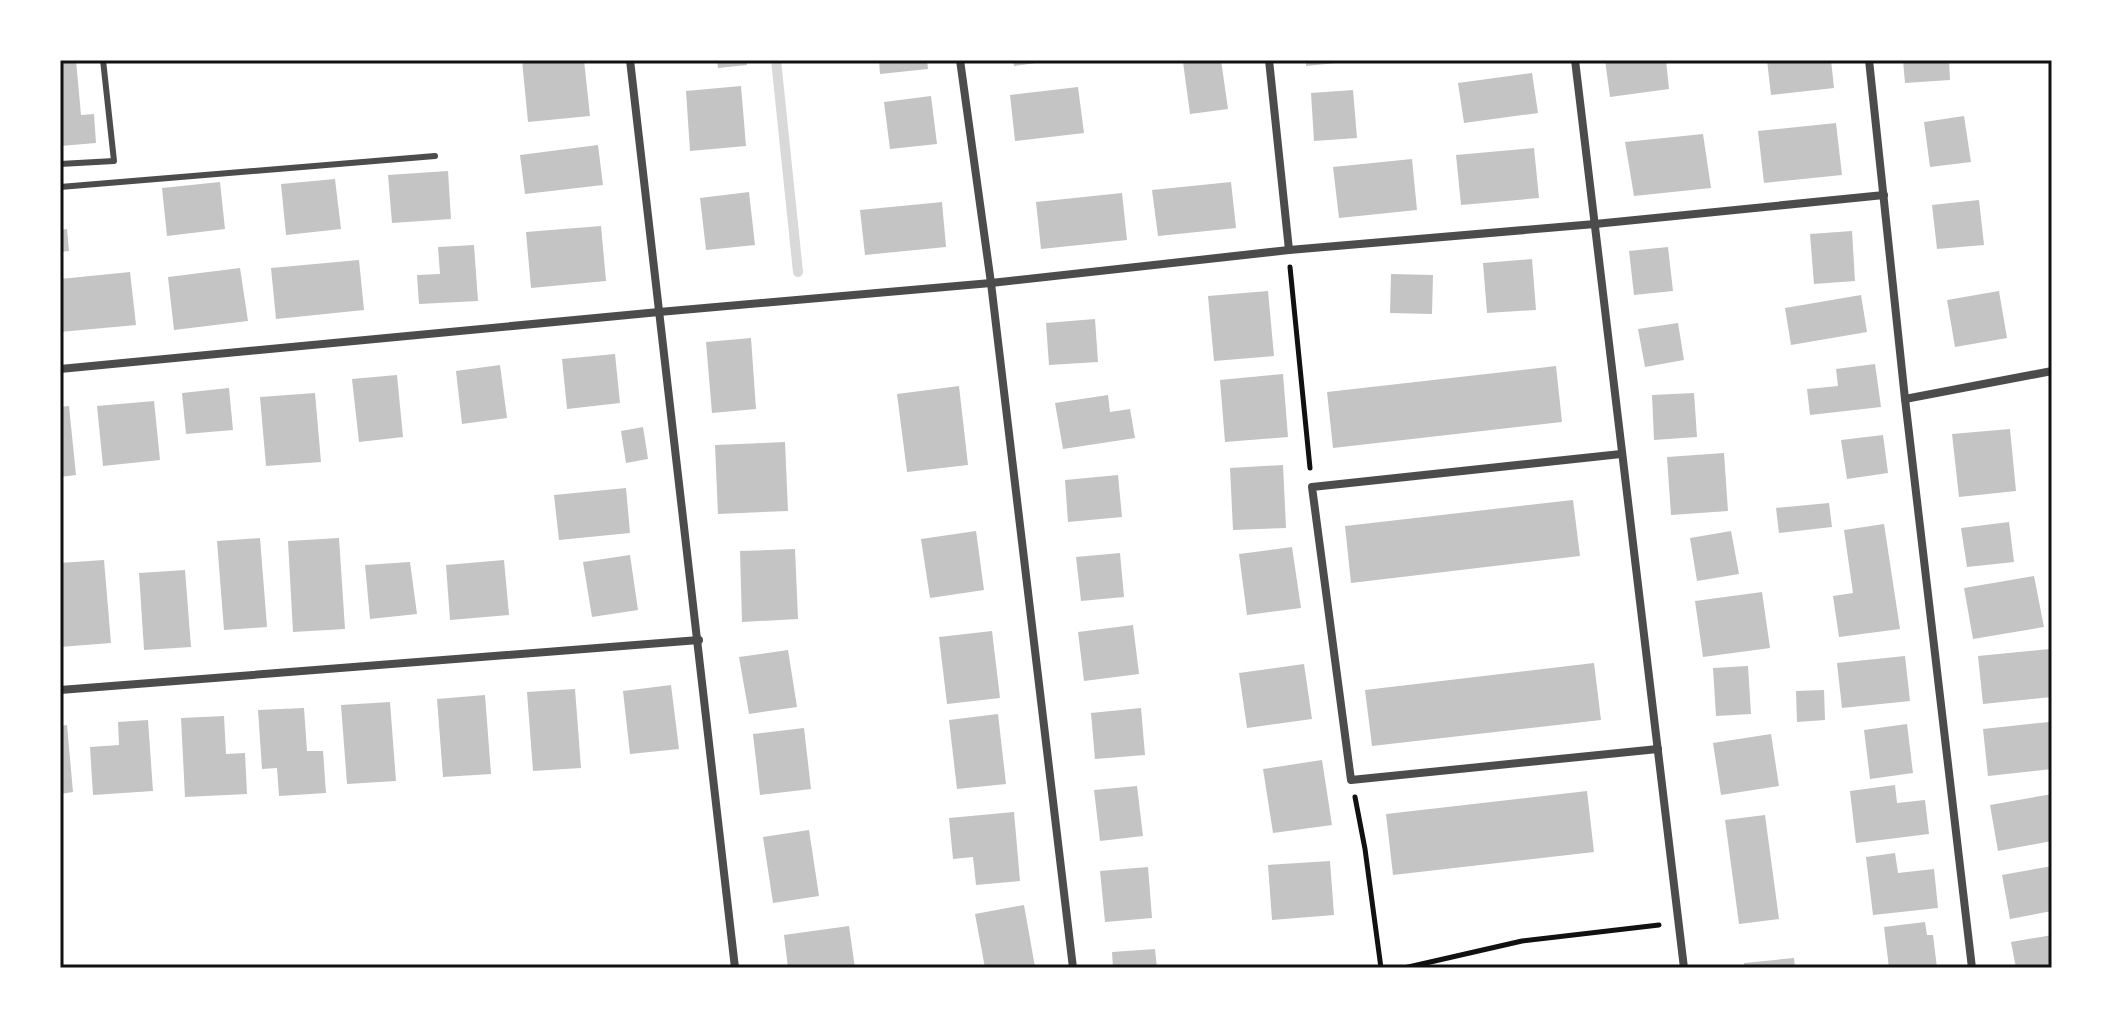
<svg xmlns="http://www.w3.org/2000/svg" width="2112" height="1028" font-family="'Archivo Narrow',sans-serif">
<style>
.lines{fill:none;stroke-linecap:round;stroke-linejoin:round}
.stream{stroke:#d9d9d9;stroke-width:10}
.building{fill:#c4c4c4}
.path{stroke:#111;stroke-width:5}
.service{stroke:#4c4c4c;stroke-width:6}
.minor{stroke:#4c4c4c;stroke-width:8}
.neatline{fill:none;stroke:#111;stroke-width:3}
</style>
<rect width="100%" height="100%" fill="#fff"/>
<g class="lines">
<path class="stream" d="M776,60L798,272"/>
</g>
<g class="building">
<path d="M60,60H76L81,115L94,114L96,143L60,146Z"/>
<path d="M522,60H584L590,116L528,122Z"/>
<path d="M717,60H747V65L718,68Z"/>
<path d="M879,60H927L928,69L880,74Z"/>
<path d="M1013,60H1043V62L1014,66Z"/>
<path d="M1194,60H1221L1228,109L1190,114L1183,62Z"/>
<path d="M1306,60H1347V62L1306,66Z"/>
<path d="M1605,60H1666L1669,89L1610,97Z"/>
<path d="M1767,60H1831L1834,88L1771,95Z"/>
<path d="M1903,60H1949L1950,80L1905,83Z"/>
<path d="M1532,73L1538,113L1464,123L1458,83Z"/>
<path d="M741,86L746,146L690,151L686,91Z"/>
<path d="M1078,87L1084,133L1015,141L1010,95Z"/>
<path d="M1353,90L1357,138L1314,141L1311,93Z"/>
<path d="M931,96L937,144L890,149L884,102Z"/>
<path d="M1964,116L1971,162L1930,167L1924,122Z"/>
<path d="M1836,123L1842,175L1764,183L1758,131Z"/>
<path d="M1703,134L1711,188L1634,196L1625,142Z"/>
<path d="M598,145L603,185L525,194L520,155Z"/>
<path d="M1534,148L1539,198L1461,205L1456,155Z"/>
<path d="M1412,159L1417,210L1339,218L1333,167Z"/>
<path d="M448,171L451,219L392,223L388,175Z"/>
<path d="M335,179L341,229L286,235L281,184Z"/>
<path d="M220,182L225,229L167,236L162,188Z"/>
<path d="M1231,182L1236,228L1158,236L1152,190Z"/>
<path d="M749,192L755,245L706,250L700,198Z"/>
<path d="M1122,193L1127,240L1041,249L1036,202Z"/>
<path d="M1979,200L1984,245L1937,249L1932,205Z"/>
<path d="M942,202L946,247L865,255L860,210Z"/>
<path d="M601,226L606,281L531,288L526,232Z"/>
<path d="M67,229L69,251L60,252V230Z"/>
<path d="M1852,231L1855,281L1814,284L1810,234Z"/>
<path d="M474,245L478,301L419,304L417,275L440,274L438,247Z"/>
<path d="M1668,247L1673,291L1634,295L1629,251Z"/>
<path d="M1532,259L1536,310L1487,313L1483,263Z"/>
<path d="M359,260L364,310L276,319L271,268Z"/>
<path d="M240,268L248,321L174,330L168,277Z"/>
<path d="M130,272L136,325L60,332V279Z"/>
<path d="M1391,274L1433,275L1432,314L1390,313Z"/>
<path d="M1268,291L1274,356L1214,361L1208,296Z"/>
<path d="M1999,291L2007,338L1955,347L1947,300Z"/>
<path d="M1861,295L1867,332L1791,345L1785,308Z"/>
<path d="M1095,319L1098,362L1049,365L1046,323Z"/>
<path d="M1678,323L1684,360L1645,367L1638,329Z"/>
<path d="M751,338L756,409L712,413L706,342Z"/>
<path d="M615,354L620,403L567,409L562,359Z"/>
<path d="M1875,364L1881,407L1810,415L1807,389L1838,386L1836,369Z"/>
<path d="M500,365L507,418L462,424L456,371Z"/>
<path d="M1556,366L1562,422L1333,448L1327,392Z"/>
<path d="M1283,374L1288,437L1225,442L1220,380Z"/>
<path d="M397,375L403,437L359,442L352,379Z"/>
<path d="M959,386L968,465L907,472L897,394Z"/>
<path d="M229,388L233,430L186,434L182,393Z"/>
<path d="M315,393L321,462L266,466L260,397Z"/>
<path d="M1694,393L1697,437L1654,440L1652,395Z"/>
<path d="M1108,395L1110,412L1130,409L1135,438L1063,449L1055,403Z"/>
<path d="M154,401L160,460L103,466L97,406Z"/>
<path d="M69,406L76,475L60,477V407Z"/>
<path d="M643,427L648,459L626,463L621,431Z"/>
<path d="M2010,429L2016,491L1959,497L1952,434Z"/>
<path d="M1883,435L1888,473L1847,479L1841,440Z"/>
<path d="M785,442L788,511L718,514L715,445Z"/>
<path d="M1724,453L1728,511L1671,515L1667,457Z"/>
<path d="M1283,465L1286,528L1233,530L1230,468Z"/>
<path d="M1118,475L1122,517L1068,522L1065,480Z"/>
<path d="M626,488L630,533L559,540L554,495Z"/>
<path d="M1573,500L1580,556L1351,583L1345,526Z"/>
<path d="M1829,503L1832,527L1779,533L1776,508Z"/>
<path d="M2009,522L2014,562L1967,567L1961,528Z"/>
<path d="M1884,524L1900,629L1839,637L1833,596L1853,593L1844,530Z"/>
<path d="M976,531L984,590L930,598L921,539Z"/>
<path d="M1731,531L1739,574L1697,581L1690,538Z"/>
<path d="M260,538L267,627L224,630L217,541Z"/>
<path d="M339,538L345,629L293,632L288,541Z"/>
<path d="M1292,547L1301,608L1247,615L1239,554Z"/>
<path d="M795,549L798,619L742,622L740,551Z"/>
<path d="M1120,553L1124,597L1081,601L1076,557Z"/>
<path d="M630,555L638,610L592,617L583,562Z"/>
<path d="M104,560L111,643L60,647V563Z"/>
<path d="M504,560L509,615L450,620L446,565Z"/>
<path d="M410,562L417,614L370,619L365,565Z"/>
<path d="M185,570L191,647L144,650L139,573Z"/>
<path d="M2034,576L2044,627L1973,639L1964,588Z"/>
<path d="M1762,592L1770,648L1703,657L1695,601Z"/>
<path d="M1133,625L1139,674L1084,681L1078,632Z"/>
<path d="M992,631L1000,698L947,704L939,637Z"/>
<path d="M2050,649L2052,697L1983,704L1978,656Z"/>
<path d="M788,650L797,707L749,714L739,657Z"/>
<path d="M1905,656L1910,701L1842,708L1837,663Z"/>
<path d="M1594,663L1601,720L1372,746L1365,690Z"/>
<path d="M1304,664L1312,719L1247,728L1239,673Z"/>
<path d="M1748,666L1751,714L1716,716L1713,668Z"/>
<path d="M671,685L679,749L630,754L623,691Z"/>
<path d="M575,689L581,768L533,771L527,692Z"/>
<path d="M1824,690L1825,720L1797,722L1796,691Z"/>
<path d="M485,695L491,774L443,777L437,699Z"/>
<path d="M390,702L396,781L347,784L341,705Z"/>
<path d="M304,708L307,751H323L326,793L279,796L277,768L262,769L258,710Z"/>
<path d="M1141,708L1145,755L1095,759L1091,713Z"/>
<path d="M998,714L1006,784L957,789L949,720Z"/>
<path d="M224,716L226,754L245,753L247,794L185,797L181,718Z"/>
<path d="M148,720L153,791L93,795L90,747L119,745L118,722Z"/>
<path d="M2049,722L2052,769L1988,776L1983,729Z"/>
<path d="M1907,724L1913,773L1870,779L1864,730Z"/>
<path d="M67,725L73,792L60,794V726Z"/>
<path d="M804,728L811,789L760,795L753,734Z"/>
<path d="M1771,734L1779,786L1721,795L1713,743Z"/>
<path d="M1322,760L1332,825L1273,833L1263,769Z"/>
<path d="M1895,785L1897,803L1925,800L1929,834L1856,843L1850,791Z"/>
<path d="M1137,786L1143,836L1100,841L1094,790Z"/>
<path d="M1587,791L1594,852L1393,875L1386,814Z"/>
<path d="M2052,794V841L1998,851L1990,805Z"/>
<path d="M1014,812L1020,881L976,885L973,857L953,859L949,818Z"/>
<path d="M1765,815L1779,919L1739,924L1725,820Z"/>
<path d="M809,830L819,896L773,903L763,837Z"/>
<path d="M1895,853L1898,873L1934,869L1938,908L1873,915L1866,857Z"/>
<path d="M1330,861L1334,915L1272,920L1268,865Z"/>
<path d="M2052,866V911L2010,919L2002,875Z"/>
<path d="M1148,867L1152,918L1105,922L1100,871Z"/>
<path d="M1024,905L1035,967L985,968L975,914Z"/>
<path d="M1925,922L1927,935H1933L1937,968H1889L1884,927Z"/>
<path d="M849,926L855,968H788L784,935Z"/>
<path d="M2052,935V968H2016L2011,942Z"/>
<path d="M1155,949L1157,968H1113L1112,952Z"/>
<path d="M1794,958L1795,968H1744V963Z"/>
</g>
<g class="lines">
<g class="path">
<path d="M1290,267L1310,468"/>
<path d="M1355,797L1365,849L1381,968"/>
<path d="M1404,968L1522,941L1659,925"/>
</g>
<g class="service">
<path d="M60,164L114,161L103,60"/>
<path d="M60,187L435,156"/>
</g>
<g class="minor">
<path d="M630,60L735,968"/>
<path d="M960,60L991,283L1073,968"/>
<path d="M1269,60L1289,250"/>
<path d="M1575,60L1684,968"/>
<path d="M1869,60L1905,399L1972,968"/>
<path d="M60,369L659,312L991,283L1289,250L1595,224L1884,195"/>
<path d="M1905,399L2052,371"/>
<path d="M1621,454L1312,487L1351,780L1658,749"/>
<path d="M60,690L699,640"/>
</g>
</g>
<rect width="2112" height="1028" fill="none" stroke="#ffffff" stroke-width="124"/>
<rect x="62" y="62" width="1988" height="904" class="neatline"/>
</svg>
